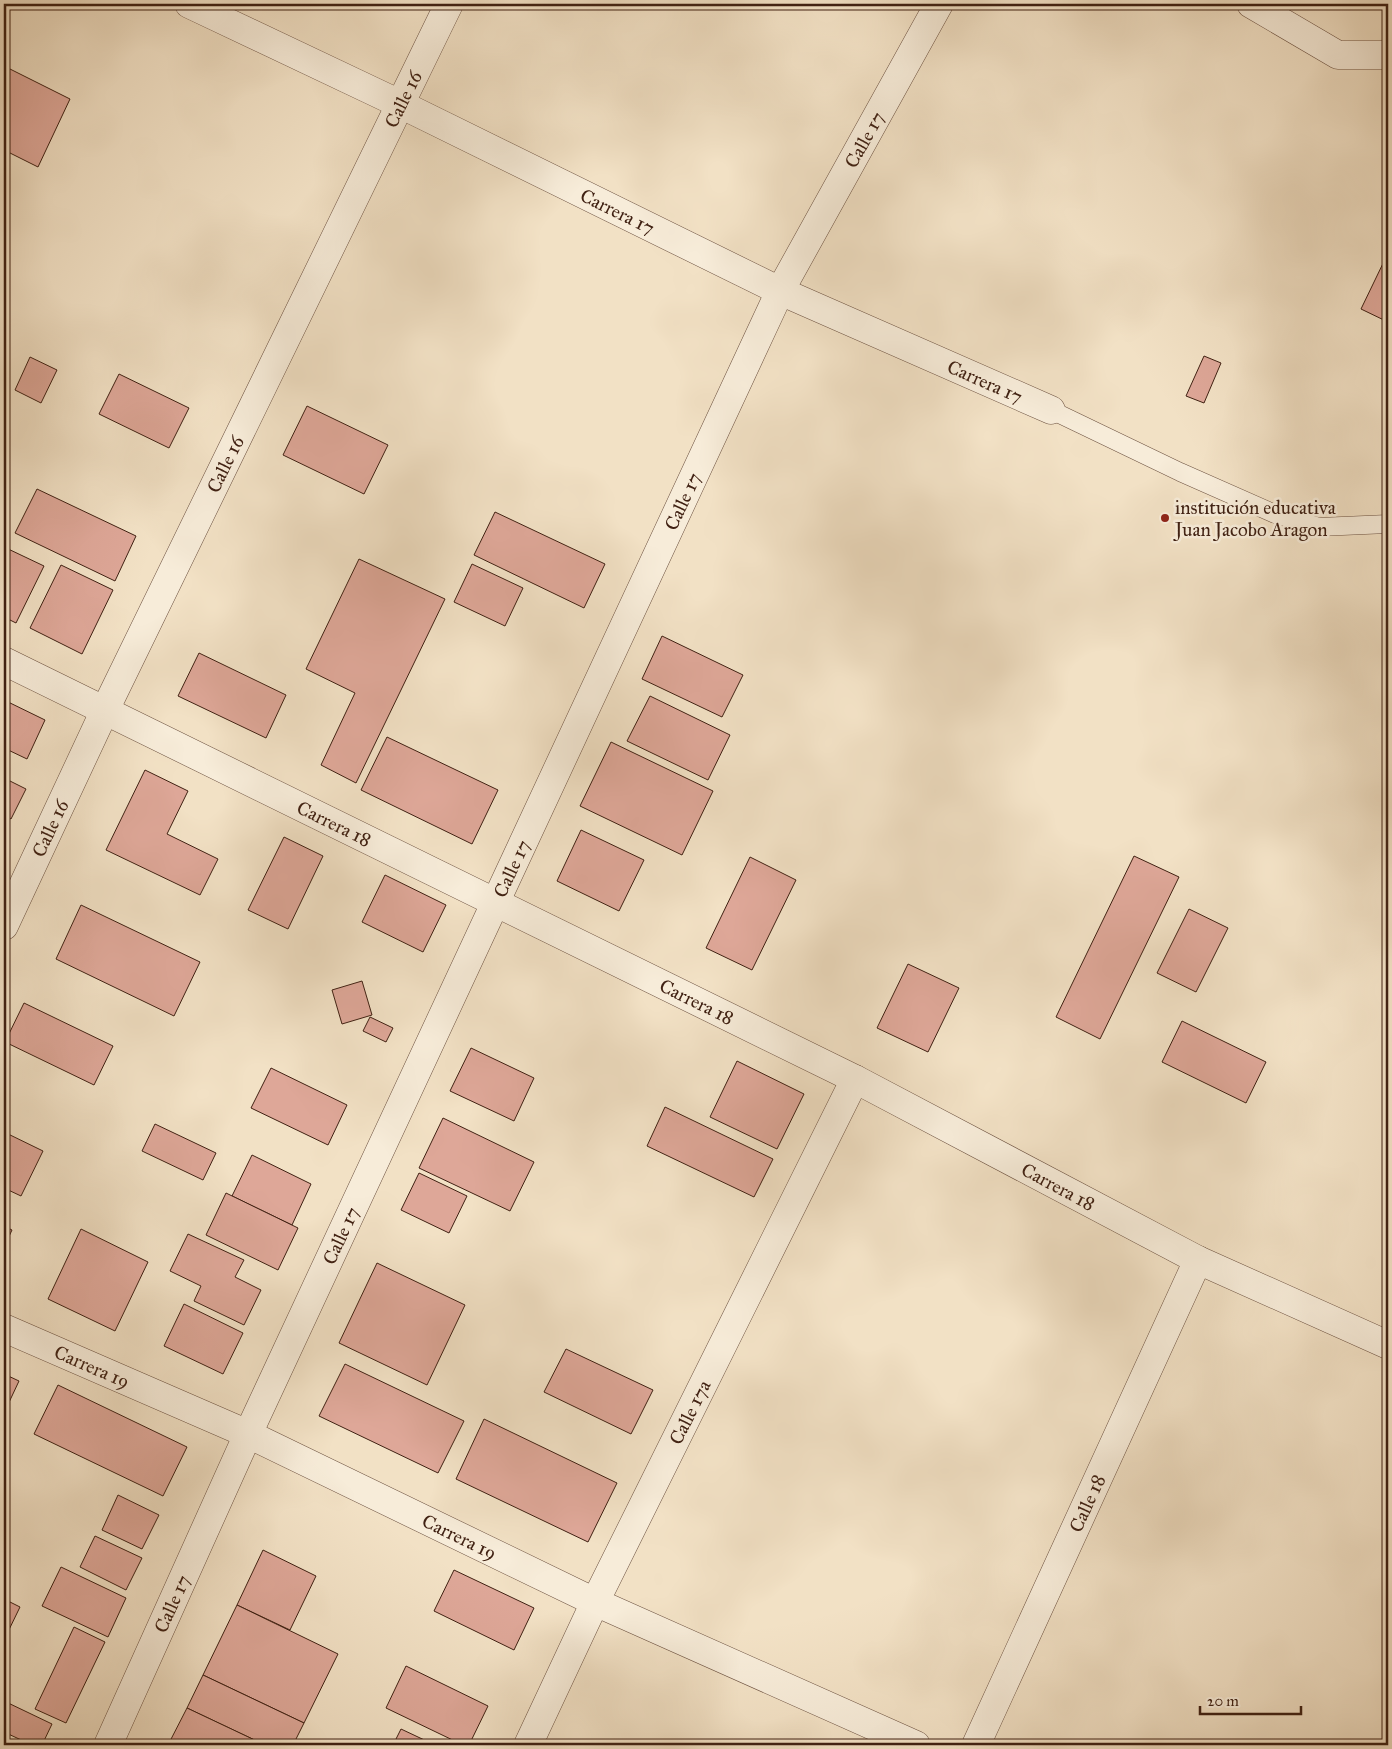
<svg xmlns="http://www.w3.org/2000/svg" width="1392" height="1749" font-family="'IM FELL Great Primer',serif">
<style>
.building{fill:#dea798;stroke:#402113}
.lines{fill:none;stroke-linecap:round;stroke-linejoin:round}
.service-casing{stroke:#6c5140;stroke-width:19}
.minor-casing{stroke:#6c5140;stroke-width:29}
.service{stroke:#f7ecd9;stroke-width:18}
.minor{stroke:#f7ecd9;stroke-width:28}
.poi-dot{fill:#8f2418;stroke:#f7ecd9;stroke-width:2}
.labels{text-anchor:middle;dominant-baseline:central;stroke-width:5;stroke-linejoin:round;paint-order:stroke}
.street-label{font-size:19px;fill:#402113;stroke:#f7ecd9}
.poi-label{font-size:19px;fill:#402113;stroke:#f7ecd9;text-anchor:start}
</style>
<rect width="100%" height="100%" fill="#f2e1c5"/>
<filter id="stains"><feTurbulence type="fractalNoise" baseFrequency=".004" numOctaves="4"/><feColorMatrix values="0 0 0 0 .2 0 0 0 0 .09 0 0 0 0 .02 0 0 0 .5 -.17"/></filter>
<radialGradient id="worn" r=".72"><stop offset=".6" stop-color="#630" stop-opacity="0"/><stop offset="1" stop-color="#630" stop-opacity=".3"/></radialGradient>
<g class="building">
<path d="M4,66L70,99L38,167L4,150Z"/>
<path d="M1388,253V322L1361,309Z"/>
<path d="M1204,356L1221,363L1204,403L1186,396Z"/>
<path d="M30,357L57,370L41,403L15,390Z"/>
<path d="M119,374L189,408L169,448L99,414Z"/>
<path d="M307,406L388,445L364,494L283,455Z"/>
<path d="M37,489L136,536L115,581L15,533Z"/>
<path d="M495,512L605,564L584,608L474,555Z"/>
<path d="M4,547L44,566L16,623L4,617Z"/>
<path d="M359,559L445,599L356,783L321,765L355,693L306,669Z"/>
<path d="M472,564L523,588L505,626L454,602Z"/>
<path d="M61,565L113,590L82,654L30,628Z"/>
<path d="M662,636L743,675L722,717L642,679Z"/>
<path d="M199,653L286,695L266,738L178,696Z"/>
<path d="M650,696L730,735L708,780L627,741Z"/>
<path d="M4,700L45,720L27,759L4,748Z"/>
<path d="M387,737L498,790L472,844L361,790Z"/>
<path d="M611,742L713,791L682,855L580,806Z"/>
<path d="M145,770L188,791L167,834L218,859L200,895L106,850Z"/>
<path d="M4,778L26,789L11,819L4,815Z"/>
<path d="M581,830L644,860L619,911L557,881Z"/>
<path d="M284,837L323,856L288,929L248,910Z"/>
<path d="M1134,856L1179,877L1100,1039L1056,1017Z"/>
<path d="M750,857L796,880L752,970L706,948Z"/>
<path d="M385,875L446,905L423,952L362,922Z"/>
<path d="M81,905L200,962L174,1016L56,959Z"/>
<path d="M1189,909L1228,928L1196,992L1157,973Z"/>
<path d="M908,964L959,988L928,1052L877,1028Z"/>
<path d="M362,981L372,1015L342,1024L332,990Z"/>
<path d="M24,1003L113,1046L94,1085L5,1042Z"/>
<path d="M370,1017L393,1028L386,1042L363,1031Z"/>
<path d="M1182,1021L1266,1062L1246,1103L1162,1062Z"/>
<path d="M471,1048L534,1078L514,1121L450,1091Z"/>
<path d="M737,1061L804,1094L777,1149L710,1117Z"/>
<path d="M271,1068L347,1105L328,1145L251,1108Z"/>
<path d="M665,1107L773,1159L754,1197L647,1146Z"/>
<path d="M443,1118L534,1162L510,1211L419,1168Z"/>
<path d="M155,1124L216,1153L203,1180L142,1151Z"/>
<path d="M4,1132L43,1151L21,1196L4,1188Z"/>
<path d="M252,1155L311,1184L292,1225L232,1196Z"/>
<path d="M419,1173L467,1196L449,1233L401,1210Z"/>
<path d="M226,1193L298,1228L278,1270L206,1235Z"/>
<path d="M4,1226L12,1230L4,1247Z"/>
<path d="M81,1229L148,1262L115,1331L48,1299Z"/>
<path d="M188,1234L244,1260L235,1277L261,1290L244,1325L194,1301L201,1286L170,1271Z"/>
<path d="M377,1263L465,1305L427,1385L339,1343Z"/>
<path d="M184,1304L243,1333L223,1374L164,1346Z"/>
<path d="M566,1349L653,1390L631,1434L544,1392Z"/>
<path d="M345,1364L464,1421L438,1473L319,1416Z"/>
<path d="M4,1374L19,1381L4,1413Z"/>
<path d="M58,1385L187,1447L163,1496L34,1434Z"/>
<path d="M484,1419L617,1483L588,1542L456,1479Z"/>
<path d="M118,1495L159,1515L142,1549L102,1530Z"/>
<path d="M95,1536L142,1558L126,1590L80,1567Z"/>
<path d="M263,1550L316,1576L290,1630L237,1605Z"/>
<path d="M61,1567L126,1598L108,1637L42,1606Z"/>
<path d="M454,1570L534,1608L514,1650L434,1611Z"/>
<path d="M4,1599L20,1607L4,1640Z"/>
<path d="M237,1605L338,1654L304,1723L203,1675Z"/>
<path d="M74,1627L105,1642L66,1723L35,1709Z"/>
<path d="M406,1666L488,1706L469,1745H463L386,1708Z"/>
<path d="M203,1675L304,1723L293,1745H265L187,1708Z"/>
<path d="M4,1701L52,1724L42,1745H32L4,1732Z"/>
<path d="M187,1708L261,1743L260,1745H168Z"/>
<path d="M401,1729L435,1745H393Z"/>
</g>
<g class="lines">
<g class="service-casing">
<path id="service" d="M1051,410L1180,472L1275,514L1319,527L1388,524"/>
</g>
<g class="minor-casing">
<g id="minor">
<path id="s1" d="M189,4L400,104L780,291L1051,410"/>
<path d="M1251,4L1338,55H1386L1388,53"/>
<path id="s2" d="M4,661L855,1079L1198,1260L1388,1345"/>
<path id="s3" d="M4,926L105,710L449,4"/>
<path id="s4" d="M4,1328L248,1434L595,1602L916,1745"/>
<path id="s5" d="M108,1745L248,1434L780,291L939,4"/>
<path id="s6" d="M528,1745L595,1602L855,1079"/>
<path id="s7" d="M976,1745L1198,1260"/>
</g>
</g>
<use href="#service" class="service"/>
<use href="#minor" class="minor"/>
</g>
<circle class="poi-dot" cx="1165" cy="518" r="5"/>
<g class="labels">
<g class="street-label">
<text stroke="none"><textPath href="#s3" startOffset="918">Calle 16</textPath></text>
<text stroke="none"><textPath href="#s5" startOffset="1775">Calle 17</textPath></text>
<text stroke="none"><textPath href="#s1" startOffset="476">Carrera 17</textPath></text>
<text stroke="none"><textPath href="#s1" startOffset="881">Carrera 17</textPath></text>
<text stroke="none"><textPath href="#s3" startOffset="512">Calle 16</textPath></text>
<text stroke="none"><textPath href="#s5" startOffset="1370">Calle 17</textPath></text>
<text stroke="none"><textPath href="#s2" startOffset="368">Carrera 18</textPath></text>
<text stroke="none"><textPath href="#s3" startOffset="108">Calle 16</textPath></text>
<text stroke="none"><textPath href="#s5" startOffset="965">Calle 17</textPath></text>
<text stroke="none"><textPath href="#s2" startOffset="772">Carrera 18</textPath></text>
<text stroke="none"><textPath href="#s2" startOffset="1178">Carrera 18</textPath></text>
<text stroke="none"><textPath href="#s5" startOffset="560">Calle 17</textPath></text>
<text stroke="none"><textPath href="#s4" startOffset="96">Carrera 19</textPath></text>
<text stroke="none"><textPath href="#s6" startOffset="370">Calle 17a</textPath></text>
<text stroke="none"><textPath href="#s7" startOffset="266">Calle 18</textPath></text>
<text stroke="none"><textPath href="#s4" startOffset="501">Carrera 19</textPath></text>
<text stroke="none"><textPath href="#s5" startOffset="155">Calle 17</textPath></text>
</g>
<g class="poi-label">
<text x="1175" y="507">institución educativa<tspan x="1175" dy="22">Juan Jacobo Aragon</tspan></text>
</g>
</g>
<rect width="1392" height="1749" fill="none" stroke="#f2e1c5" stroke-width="20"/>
<rect x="5" y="5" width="1382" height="1739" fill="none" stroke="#402113" stroke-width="2.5"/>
<rect x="10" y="10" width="1372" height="1729" fill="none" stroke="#402113"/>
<path d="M1200 1706v8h101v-8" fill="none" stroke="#402113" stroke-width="2.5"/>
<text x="1207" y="1706" font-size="15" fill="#402113" stroke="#f7ecd9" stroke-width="4" paint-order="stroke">20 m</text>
<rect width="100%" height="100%" filter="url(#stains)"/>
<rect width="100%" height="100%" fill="url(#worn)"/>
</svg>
